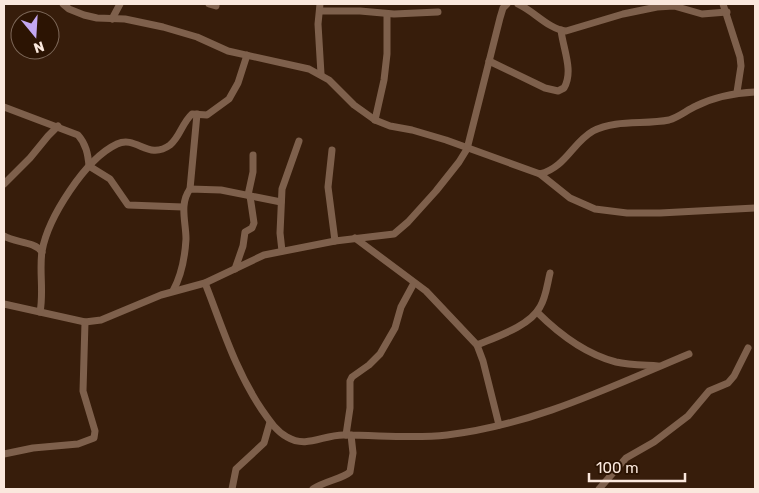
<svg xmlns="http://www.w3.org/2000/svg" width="759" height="493" font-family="Rubik,sans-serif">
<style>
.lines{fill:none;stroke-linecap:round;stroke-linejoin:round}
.minor{stroke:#7e604c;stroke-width:7}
</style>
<rect width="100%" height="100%" fill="#371d0b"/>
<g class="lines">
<g class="minor">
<path d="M63,4L69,9L84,15L97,18L125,19L163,27L197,37L228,51L309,69L329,80L354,105L375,120L390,126L412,130L446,140L540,174C566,167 572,143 593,131C616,119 644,125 669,120C679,117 687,110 696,106C716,96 734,93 755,92"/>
<path d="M209,4L216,6"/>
<path d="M320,4L318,24L321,74"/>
<path d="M518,4C534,11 548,29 566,31L623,14L657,7L674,6L702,14L727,12"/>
<path d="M723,4L740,57L741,66L737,92"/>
<path d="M320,11H360L394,14L438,12"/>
<path d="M112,19L120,4"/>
<path d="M489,61L545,88L558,91L564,88C574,71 563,49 561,30"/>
<path d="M4,107L78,135C86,144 88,154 89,166L110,179L128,205L183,207"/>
<path d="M375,120L384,80L387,54V14"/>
<path d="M332,150L328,187L335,241"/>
<path d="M540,174L570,198L595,209L627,213H660L755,208"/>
<path d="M4,184L30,158L48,136L58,126"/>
<path d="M190,189L197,114"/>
<path d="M248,195L253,172V155"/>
<path d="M4,236C15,243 34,241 42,252"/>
<path d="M355,238L426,291L477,345L483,361L499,425"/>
<path d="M282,251L280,233L282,189L299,141"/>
<path d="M235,269L243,246L245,232L252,228L254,223L250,196"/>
<path d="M205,283C222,326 235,370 262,410C269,420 276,431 287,437C307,449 324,434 345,435C379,435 413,439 447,435C533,425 610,387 689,354"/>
<path d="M173,291C181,276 185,257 186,239C186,222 179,204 190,189L221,190L281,202"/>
<path d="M4,304L85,322L101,320L161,295L205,283L264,255L335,241L394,234L408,222L436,191L459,162L467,149L500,18L503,8L507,4"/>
<path d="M40,312C44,292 39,271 42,251C48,218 85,159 117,144C137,135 148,161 170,145C180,137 182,123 192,114L207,115L229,99L238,83L247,55"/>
<path d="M537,312C559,334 585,354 616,362C629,365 644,365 658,366"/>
<path d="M477,345C496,337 530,326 540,307C546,297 547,285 550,273"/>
<path d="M346,435L350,408V381L352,377L369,365L380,354L395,328L401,307L414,283"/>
<path d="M4,454L33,448L78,444L94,438L95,431L83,391L85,322"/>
<path d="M232,489L236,469L264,443L270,422"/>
<path d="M313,489C325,481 342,479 350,472L353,453L351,435"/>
<path d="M599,489L626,458L654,442L688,416L709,391L728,383L734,376L748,348"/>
</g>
</g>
<rect width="759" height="493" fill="none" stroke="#fae8dd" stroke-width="10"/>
<g transform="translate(35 35) rotate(162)"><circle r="24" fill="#2c1403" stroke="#7e695a"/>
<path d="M0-4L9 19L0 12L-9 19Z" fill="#c3a7f2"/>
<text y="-8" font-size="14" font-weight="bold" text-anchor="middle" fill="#fae8dd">N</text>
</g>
<path d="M589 473v8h96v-8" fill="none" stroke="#fae8dd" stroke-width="2.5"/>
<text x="596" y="473" font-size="15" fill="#fae8dd" stroke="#2c1403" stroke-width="4" paint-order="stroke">100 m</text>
</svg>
